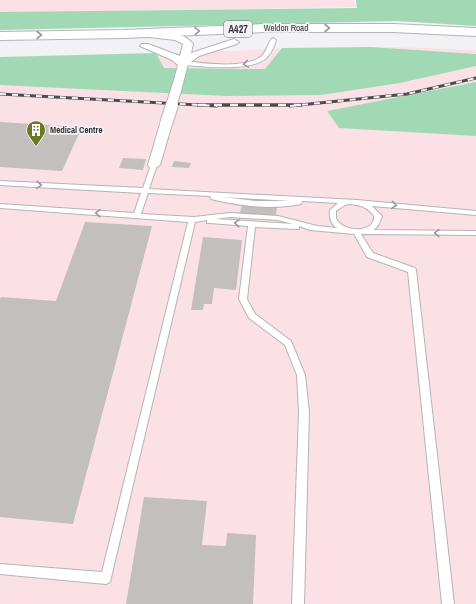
<svg xmlns="http://www.w3.org/2000/svg" width="476" height="604" font-family="'Archivo Narrow',sans-serif">
<style>
.industrial{fill:#fbe1e6}
.green{fill:#a2d9b5}
.building{fill:#c3bfbd}
.lines{fill:none;stroke-linecap:round;stroke-linejoin:round}
.lane-casing{stroke:#b4b4b7;stroke-width:2}
.street-casing{stroke:#b4b4b7;stroke-width:2}
.highway-casing{stroke:#b4b4b7;stroke-width:2}
.lane{fill:#fff;fill-rule:evenodd}
.street{fill:#fff;fill-rule:evenodd}
.highway{fill:#fff;fill-rule:evenodd}
.rail-far1-casing{stroke:#4c4c4e;stroke-width:3}
.rail-casing{stroke:#4c4c4e;stroke-width:3.5}
.rail-far1{stroke:#f2f2f6;stroke-width:2;stroke-dasharray:6;stroke-linecap:butt}
.rail{stroke:#f2f2f6;stroke-width:2.5;stroke-dasharray:8;stroke-linecap:butt}
.street-bridge-far1-casing{stroke:#b4b4b7;stroke-width:12;stroke-linecap:butt}
.street-bridge-casing{stroke:#b4b4b7;stroke-width:14;stroke-linecap:butt}
.street-bridge-far1{stroke:#fff;stroke-width:10}
.street-bridge{stroke:#fff;stroke-width:12}
.oneway{stroke:#9a9a9b}
.labels{text-anchor:middle;dominant-baseline:central;stroke-width:3.5;stroke-linejoin:round;paint-order:stroke}
.far-street-label{font-size:9px;fill:#353537;stroke:#f2f2f6}
.far-poi-label{font-size:9px;font-weight:bold;fill:#353537;stroke:#f2f2f6;text-anchor:start}
.shield{fill:#f2f2f6;stroke:#6e6e70;stroke-width:1}
.shield-label{font-size:10px;font-weight:bold;fill:#353537}
</style>
<rect width="100%" height="100%" fill="#f2f2f6"/>
<g class="industrial">
<path d="M0,0H354L356,7L0,13Z"/>
<path d="M395,47L476,50V604H0V59L282,49Z"/>
</g>
<g class="green">
<path d="M356,0H476V26L397,21L0,30V12L357,8Z"/>
<path d="M371,47L476,54V66L400,83L321,95L226,96L0,85V57L156,53L164,68L265,69L282,48Z"/>
<path d="M476,82V136L339,128L327,111Z"/>
</g>
<g class="building">
<path d="M0,122L82,127L62,171L0,167Z"/>
<path d="M123,158L146,159L143,170L119,168Z"/>
<path d="M174,161L191,163L189,168L172,167Z"/>
<path d="M242,205L277,207L276,216L240,213Z"/>
<path d="M85,222L152,226L73,524L0,517V299L1,297L56,301Z"/>
<path d="M203,237L242,240L236,290L214,288L212,304H204L203,310H191Z"/>
<path d="M144,497L207,501L202,545L226,546L227,533L256,535L253,604H126Z"/>
</g>
<g class="lines">
<g class="lane-casing">
<g id="lane">
<path d="M273,38L276,40C274,47 271,54 265,59C248,72 203,66 182,65L179,63L182,61C204,63 240,69 259,58C267,54 267,42 273,38Z"/>
<path d="M154,163L157,165L149,189L357,200L476,211V215L372,206L382,216L379,224L374,230L476,231V235L361,234L373,253L415,268L416,270L454,604H442L408,272L367,257L354,234L310,230L299,226V229H296L255,227L247,299L255,314L291,341L305,375L309,412L304,604H292L299,412L297,375L285,345L249,318L239,299L248,226L210,223H207V220L195,222L110,582L106,584L0,574V564L102,572L188,222L0,208V204L134,213L141,193L0,185V181L143,188L151,165ZM148,193L210,196L211,199C239,206 272,210 301,204L302,201L338,203L330,210C329,217 331,224 337,228L317,226L278,216L230,213L194,217L141,214ZM223,197L291,201H256ZM349,204C360,205 368,207 374,216C374,218 374,220 373,222C366,234 340,230 336,218C336,215 336,213 336,211L345,205ZM230,217L278,220L293,224L216,219Z"/>
</g>
</g>
<g class="street-casing">
<g id="street">
<path d="M152,32C166,33 183,31 193,44L191,53L234,39L239,42L237,44L199,56L188,64L182,87L177,90L172,87L178,65L172,60L140,46L142,44H148L180,56L183,44L175,40L149,37V33Z"/>
<path d="M166,121L172,124L160,165L154,169L150,168L148,165L160,124Z"/>
</g>
</g>
<g class="highway-casing">
<path id="highway" d="M266,24H393L476,28V36L393,32H266L123,38L0,40V32L123,30Z"/>
</g>
<use href="#lane" class="lane"/>
<use href="#street" class="street"/>
<use href="#highway" class="highway"/>
<g class="rail-far1-casing">
<g id="rail-far1">
<path d="M0,94L217,106"/>
<path d="M290,106L407,94L476,78"/>
</g>
</g>
<g class="rail-casing">
<path id="rail" d="M198,105H301"/>
</g>
<use href="#rail-far1" class="rail-far1"/>
<use href="#rail" class="rail"/>
<g class="street-bridge-far1-casing">
<path id="street-bridge-far1" d="M171,106L177,87"/>
</g>
<g class="street-bridge-casing">
<path id="street-bridge" d="M166,124L172,105"/>
</g>
<use href="#street-bridge-far1" class="street-bridge-far1"/>
<use href="#street-bridge" class="street-bridge"/>
</g>
<defs><path id="oneway-chevron" d="M-2-3.5L2.5 0L-2 3.5" fill="none" stroke-width="1.6" stroke-linecap="round" stroke-linejoin="round"/></defs>
<g class="oneway">
<use href="#oneway-chevron" transform="translate(327 28)"/>
<use href="#oneway-chevron" transform="translate(197 31) rotate(-3)"/>
<use href="#oneway-chevron" transform="translate(39 35)"/>
<use href="#oneway-chevron" transform="translate(246 64) rotate(171)"/>
<use href="#oneway-chevron" transform="translate(39 185) rotate(3)"/>
<use href="#oneway-chevron" transform="translate(394 205) rotate(5)"/>
<use href="#oneway-chevron" transform="translate(98 213) rotate(-176)"/>
<use href="#oneway-chevron" transform="translate(237 223) rotate(-176)"/>
<use href="#oneway-chevron" transform="translate(437 233) rotate(-179)"/>
</g>
<defs>
<g id="building-pin" transform="scale(1)"><path d="M0 17L-7.5 6A9.5 9.5 0 1 1 7.5 6Z" fill="#6a7824" stroke="#f2f2f6"/><path d="M-4-6H4V6H1V3H-1V6H-4ZM-2.5-4.3h1.7v1.8h-1.7ZM.8-4.3h1.7v1.8H.8ZM-2.5-1h1.7V.8h-1.7ZM.8-1h1.7V.8H.8Z" fill="#fff"/></g>
</defs>
<g fill-rule="evenodd">
<use href="#building-pin" x="36" y="130"/>
</g>
<g class="labels">
<g class="far-street-label">
<text x="286" y="28">Weldon Road</text>
</g>
<g class="far-poi-label">
<text x="50" y="130">Medical Centre</text>
</g>
<rect class="shield" x="224" y="21" width="28" height="16" rx="3"/>
<g class="shield-label">
<text x="238" y="29">A427</text>
</g>
</g>
</svg>
